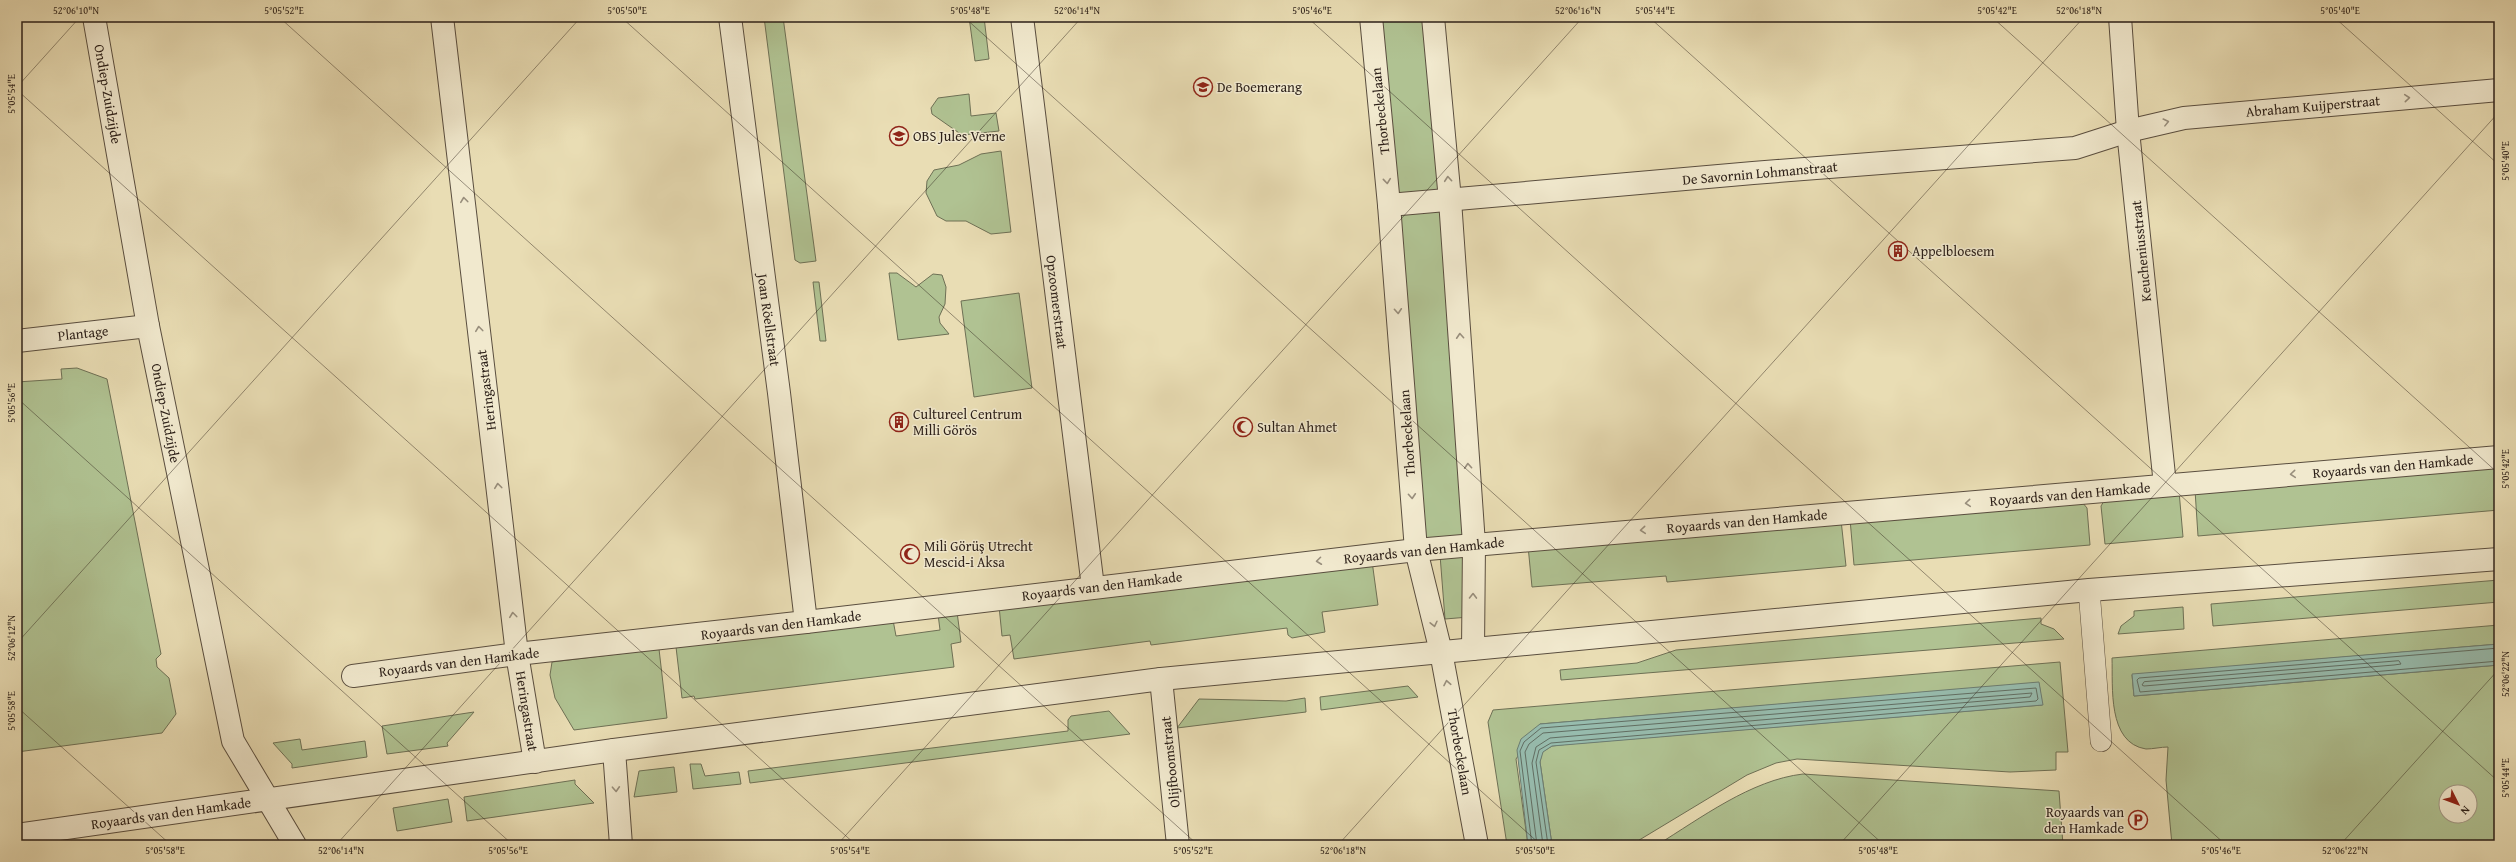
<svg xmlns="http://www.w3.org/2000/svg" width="2516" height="862" font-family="'Gentium Book Plus',serif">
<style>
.green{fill:#b0c292;stroke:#6e7055;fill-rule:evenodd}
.water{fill:#97bcae;stroke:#6c7d72}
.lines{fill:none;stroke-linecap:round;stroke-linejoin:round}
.shore{stroke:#616e63;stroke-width:1}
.service-casing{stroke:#5a4e3f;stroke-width:22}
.minor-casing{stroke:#5a4e3f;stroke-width:24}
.tertiary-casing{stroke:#5a4e3f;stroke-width:24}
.service{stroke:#f1e9ce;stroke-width:21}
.minor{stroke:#f1e9ce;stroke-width:22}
.tertiary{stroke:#f1e9ce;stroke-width:22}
.oneway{stroke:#988e7c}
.ticks{fill:none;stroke:#2b1f18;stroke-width:1;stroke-opacity:0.45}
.labels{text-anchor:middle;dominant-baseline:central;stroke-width:3;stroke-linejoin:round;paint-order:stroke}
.poi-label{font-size:14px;fill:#2b1f18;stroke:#f1e9ce;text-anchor:start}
.street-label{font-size:14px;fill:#2b1f18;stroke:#f1e9ce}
.neatline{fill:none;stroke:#2b1f18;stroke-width:1.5}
.ticks-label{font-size:10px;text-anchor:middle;fill:#2b1f18}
</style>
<rect width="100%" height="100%" fill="#e9ddb4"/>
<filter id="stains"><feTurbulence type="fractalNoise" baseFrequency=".005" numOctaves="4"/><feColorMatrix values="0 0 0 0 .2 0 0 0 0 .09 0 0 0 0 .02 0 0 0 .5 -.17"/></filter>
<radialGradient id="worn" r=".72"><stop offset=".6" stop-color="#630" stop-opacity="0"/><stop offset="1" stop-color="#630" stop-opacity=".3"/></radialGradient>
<g class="green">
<path d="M764,17H783L816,261L800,263L795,260Z"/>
<path d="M969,17H984L989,59L975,61Z"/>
<path d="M1371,17H1433L1474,544L1416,550Z"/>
<path d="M969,94L971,116L996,113L999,131L962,135L932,114L931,108L938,98Z"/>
<path d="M1001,151L1011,232L991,234L966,221H946L937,216L926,193L927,181L934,170L959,165L981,154Z"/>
<path d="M889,273H897L916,287L933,274L942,275L946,287L945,304L939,317L940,323L949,334L898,340Z"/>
<path d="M813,282H819L826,341H820Z"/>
<path d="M1019,293L1032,388L974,397L961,301Z"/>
<path d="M77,368L107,379L161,654L156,659L157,667L169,678L176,714L162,733L17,752V382L62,379L61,369Z"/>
<path d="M2499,464V510L2198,536L2195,490Z"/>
<path d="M2179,491L2183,537L2105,544L2101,506L2104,501Z"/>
<path d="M2082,502L2087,508L2090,545L1854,565L1850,519Z"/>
<path d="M1841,520L1846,566L1667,582L1666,576L1532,587L1528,546Z"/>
<path d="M1463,553L1469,617L1445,619L1440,555Z"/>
<path d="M1372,561L1378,605L1322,612L1325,632L1292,638L1288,635L1287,628L1151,645L1150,641L1014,659L1010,635L1002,636L999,606Z"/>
<path d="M2499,580V602L2213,626L2211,604Z"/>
<path d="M2183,607L2184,629L2118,634L2121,626L2134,616V611Z"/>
<path d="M957,612L961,642L951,644L954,667L695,699L694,696L682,698L676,647L893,620L896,636L940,630L938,614Z"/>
<path d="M2041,618V624L2054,629L2064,639L1561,680L1560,670L1637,663L1676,650Z"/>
<path d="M2499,625V644L2132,675L2134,696L2499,665V845H2172L2166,780L2168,747C2161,747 2153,749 2146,749C2107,743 2113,686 2112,658ZM2446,792H2470V816H2446Z"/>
<path d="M659,649L667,718L574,730L555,698L550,675L552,662Z"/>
<path d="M2060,662L2068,752H2056V770L2010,772L1797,759L1776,763L1747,775L1631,845H1552L1540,762L1542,752L1552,746L1569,744L2042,705L2039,683L1540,724L1516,759L1528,845H1507L1488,722L1493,710Z"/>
<path d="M1408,686L1418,697L1321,710L1320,697Z"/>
<path d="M1305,698L1306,712L1177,728L1199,699L1286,701Z"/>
<path d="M1109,711L1130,734L750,783L748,771L1068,731V720L1071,716Z"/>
<path d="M474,712L447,743L448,746L387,754L382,726Z"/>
<path d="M300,739L302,750L365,741L367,757L292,768V764L273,743Z"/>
<path d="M690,764H701L705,776L739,772L741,784L693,789Z"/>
<path d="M674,767L677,792L634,797L639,771Z"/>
<path d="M1803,774L2059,791L2063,845H1657C1701,818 1751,780 1803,774Z"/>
<path d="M575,780V784L594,803L467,821L464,797Z"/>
<path d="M448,799L452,822L397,831L393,808Z"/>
</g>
<g class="water">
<path d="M2499,644V665L2134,696L2132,674Z"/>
<path d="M2039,682L2043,705L1552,746L1543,752L1540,762L1552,845H1528L1517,750L1521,739L1540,724Z"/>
</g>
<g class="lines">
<g class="shore">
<path d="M2499,648L2139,678L2137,680L2140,692L2499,661"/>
<path d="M2399,661L2401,664L2394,665L2144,686L2142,685L2144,682Z"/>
<path d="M1532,845L1520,751L1524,742L1541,728L2036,688L2038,699L2036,701L1551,743L1539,750L1536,762L1548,845"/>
<path d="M1537,845L1525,752L1529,744L1543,733L2032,693L2030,697L1550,738L1536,747L1532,763L1543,845"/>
</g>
<g class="service-casing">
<path id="service" d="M2089,590L2101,741"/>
</g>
<g class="minor-casing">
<g id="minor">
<path d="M94,17L148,326L233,741L295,845"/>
<path d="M442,17L517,654L535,762"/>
<path d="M730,17L779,393L806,622"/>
<path d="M1022,17L1093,587"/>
<path d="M1371,17L1389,205L1416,550L1441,652L1477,845"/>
<path d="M1433,17L1450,200L1474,544L1473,649"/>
<path d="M2120,17L2128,131L2165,485"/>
<path d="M1389,205L1753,173L2075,148L2128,131L2184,118L2499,90"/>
<path d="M17,341L148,326"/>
<path d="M353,676L517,654L806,622L1416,550L2499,457"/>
<path d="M1161,679L1178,845"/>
<path d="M614,750L621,845"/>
</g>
</g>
<g class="tertiary-casing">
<path id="tertiary" d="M17,835L614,750L1161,679L2089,590L2499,559"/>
</g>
<use href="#service" class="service"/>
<use href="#minor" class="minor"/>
<use href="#tertiary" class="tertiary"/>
</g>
<defs><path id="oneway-chevron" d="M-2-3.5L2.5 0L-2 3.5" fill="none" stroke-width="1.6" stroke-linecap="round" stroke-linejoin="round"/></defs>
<g class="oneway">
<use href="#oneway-chevron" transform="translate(2407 98) rotate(-5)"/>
<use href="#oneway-chevron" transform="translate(2166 122) rotate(-14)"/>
<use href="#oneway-chevron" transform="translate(1448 179) rotate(-95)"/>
<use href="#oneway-chevron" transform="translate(1387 181) rotate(84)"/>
<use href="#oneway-chevron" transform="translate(464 200) rotate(-97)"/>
<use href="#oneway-chevron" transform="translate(1398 311) rotate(86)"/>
<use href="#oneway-chevron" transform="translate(479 329) rotate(-97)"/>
<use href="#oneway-chevron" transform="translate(1460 336) rotate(-94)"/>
<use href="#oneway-chevron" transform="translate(1468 466) rotate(-94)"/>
<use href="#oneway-chevron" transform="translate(2293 474) rotate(175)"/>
<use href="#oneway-chevron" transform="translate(498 486) rotate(-97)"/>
<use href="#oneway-chevron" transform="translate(1412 496) rotate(86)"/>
<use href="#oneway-chevron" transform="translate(1968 503) rotate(175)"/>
<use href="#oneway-chevron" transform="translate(1643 530) rotate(175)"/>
<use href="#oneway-chevron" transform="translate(1319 561) rotate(173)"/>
<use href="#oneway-chevron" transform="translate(1473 596) rotate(-89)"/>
<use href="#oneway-chevron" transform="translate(513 615) rotate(-97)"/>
<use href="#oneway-chevron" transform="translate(1434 624) rotate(77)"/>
<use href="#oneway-chevron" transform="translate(1447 683) rotate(-101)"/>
<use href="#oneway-chevron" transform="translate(616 789) rotate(87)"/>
</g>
<path class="ticks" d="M279,17L1198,845M621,17L1541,845M964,17L1884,845M1307,17L2226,845M1649,17L2499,782M1992,17L2499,474M2334,17L2499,165M17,87L80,17M17,90L856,845M17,398L513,845M17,643L581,17M17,707L171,845M336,845L1082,17M837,845L1583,17M1338,845L2084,17M1839,845L2499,112M2340,845L2499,669"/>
<defs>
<g id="school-ring" transform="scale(1)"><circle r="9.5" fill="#f1e9ce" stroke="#8f2418" stroke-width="1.5"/><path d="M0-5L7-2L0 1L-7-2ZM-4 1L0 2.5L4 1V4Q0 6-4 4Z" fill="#8f2418"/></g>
<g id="building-ring" transform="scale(1)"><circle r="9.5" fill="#f1e9ce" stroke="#8f2418" stroke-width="1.5"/><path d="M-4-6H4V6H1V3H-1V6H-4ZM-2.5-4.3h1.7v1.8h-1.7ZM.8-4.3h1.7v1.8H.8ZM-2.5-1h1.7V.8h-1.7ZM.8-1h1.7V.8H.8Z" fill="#8f2418"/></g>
<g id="mosque-ring" transform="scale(1)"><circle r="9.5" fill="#f1e9ce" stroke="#8f2418" stroke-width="1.5"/><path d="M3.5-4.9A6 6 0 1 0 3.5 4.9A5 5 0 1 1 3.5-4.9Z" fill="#8f2418"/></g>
<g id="parking-ring" transform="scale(1)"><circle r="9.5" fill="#f1e9ce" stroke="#8f2418" stroke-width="1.5"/><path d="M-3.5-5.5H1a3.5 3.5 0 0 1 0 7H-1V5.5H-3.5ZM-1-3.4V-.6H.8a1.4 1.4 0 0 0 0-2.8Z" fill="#8f2418"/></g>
</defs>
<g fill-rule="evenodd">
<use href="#school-ring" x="1203" y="87"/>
<use href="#school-ring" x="899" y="136"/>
<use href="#building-ring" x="1898" y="251"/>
<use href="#building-ring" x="899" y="422"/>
<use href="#mosque-ring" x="1243" y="427"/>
<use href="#mosque-ring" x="910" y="554"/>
<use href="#parking-ring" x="2138" y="820"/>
</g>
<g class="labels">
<g class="poi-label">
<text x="1217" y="87">De Boemerang</text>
<text x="913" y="136">OBS Jules Verne</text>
<text x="1912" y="251">Appelbloesem</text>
<text x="913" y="414">Cultureel Centrum<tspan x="913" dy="16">Milli Görös</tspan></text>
<text x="1257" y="427">Sultan Ahmet</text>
<text x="924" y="546">Mili Görüş Utrecht<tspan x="924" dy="16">Mescid-i Aksa</tspan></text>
<text x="2124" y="812" text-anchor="end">Royaards van<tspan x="2124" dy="16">den Hamkade</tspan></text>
</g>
<g class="street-label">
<text transform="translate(108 94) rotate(80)">Ondiep-Zuidzijde</text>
<text transform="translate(2313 106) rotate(-5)">Abraham Kuijperstraat</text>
<text transform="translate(1380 111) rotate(-96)">Thorbeckelaan</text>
<text transform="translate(1760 173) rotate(-5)">De Savornin Lohmanstraat</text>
<text transform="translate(2141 251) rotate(-96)">Keucheniusstraat</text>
<text transform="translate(1057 302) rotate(83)">Opzoomerstraat</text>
<text transform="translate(769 320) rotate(82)">Joan Röellstraat</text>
<text transform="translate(83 333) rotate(-6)">Plantage</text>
<text transform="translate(486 390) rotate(-97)">Heringastraat</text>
<text transform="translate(166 413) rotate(79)">Ondiep-Zuidzijde</text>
<text transform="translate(1407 433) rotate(-94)">Thorbeckelaan</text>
<text transform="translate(2393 466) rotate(-5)">Royaards van den Hamkade</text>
<text transform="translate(2070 494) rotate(-5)">Royaards van den Hamkade</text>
<text transform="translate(1747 521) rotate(-5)">Royaards van den Hamkade</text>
<text transform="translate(1424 550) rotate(-6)">Royaards van den Hamkade</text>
<text transform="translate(1102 586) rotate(-7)">Royaards van den Hamkade</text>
<text transform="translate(781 625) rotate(-7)">Royaards van den Hamkade</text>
<text transform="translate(459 662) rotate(-7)">Royaards van den Hamkade</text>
<text transform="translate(527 711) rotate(81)">Heringastraat</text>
<text transform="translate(1460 752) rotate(80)">Thorbeckelaan</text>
<text transform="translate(1170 762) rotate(-96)">Olijfboomstraat</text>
<text transform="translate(171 813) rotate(-8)">Royaards van den Hamkade</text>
</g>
</g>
<rect width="2516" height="862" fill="none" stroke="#e9ddb4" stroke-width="44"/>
<g transform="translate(2458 804) rotate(132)"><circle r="19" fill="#f1e9ce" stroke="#a29885"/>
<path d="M0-3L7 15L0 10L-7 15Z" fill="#8f2418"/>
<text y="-6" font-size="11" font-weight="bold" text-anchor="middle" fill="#2b1f18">N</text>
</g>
<rect x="22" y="22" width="2472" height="818" class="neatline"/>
<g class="ticks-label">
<text x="76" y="14">52°06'10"N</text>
<text x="284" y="14">5°05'52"E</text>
<text x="627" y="14">5°05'50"E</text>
<text x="970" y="14">5°05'48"E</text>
<text x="1077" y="14">52°06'14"N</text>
<text x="1312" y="14">5°05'46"E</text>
<text x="1578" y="14">52°06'16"N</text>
<text x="1655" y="14">5°05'44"E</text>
<text x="1997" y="14">5°05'42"E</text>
<text x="2079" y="14">52°06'18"N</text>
<text x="2340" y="14">5°05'40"E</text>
<text transform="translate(11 94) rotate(-90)" y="4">5°05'54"E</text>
<text transform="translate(2505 161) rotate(-90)" y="4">5°05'40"E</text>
<text transform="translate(11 403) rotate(-90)" y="4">5°05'56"E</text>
<text transform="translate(2505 469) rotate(-90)" y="4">5°05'42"E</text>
<text transform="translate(11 638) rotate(-90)" y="4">52°06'12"N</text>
<text transform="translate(2505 674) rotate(-90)" y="4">52°06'22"N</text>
<text transform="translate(11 711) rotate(-90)" y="4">5°05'58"E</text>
<text transform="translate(2505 778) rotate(-90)" y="4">5°05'44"E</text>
<text x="165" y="854">5°05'58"E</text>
<text x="341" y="854">52°06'14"N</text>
<text x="508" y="854">5°05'56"E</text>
<text x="850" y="854">5°05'54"E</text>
<text x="1193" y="854">5°05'52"E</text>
<text x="1343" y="854">52°06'18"N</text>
<text x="1535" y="854">5°05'50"E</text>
<text x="1878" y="854">5°05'48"E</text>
<text x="2221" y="854">5°05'46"E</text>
<text x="2345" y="854">52°06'22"N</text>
</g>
<rect width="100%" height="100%" filter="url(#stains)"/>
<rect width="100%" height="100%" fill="url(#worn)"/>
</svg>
